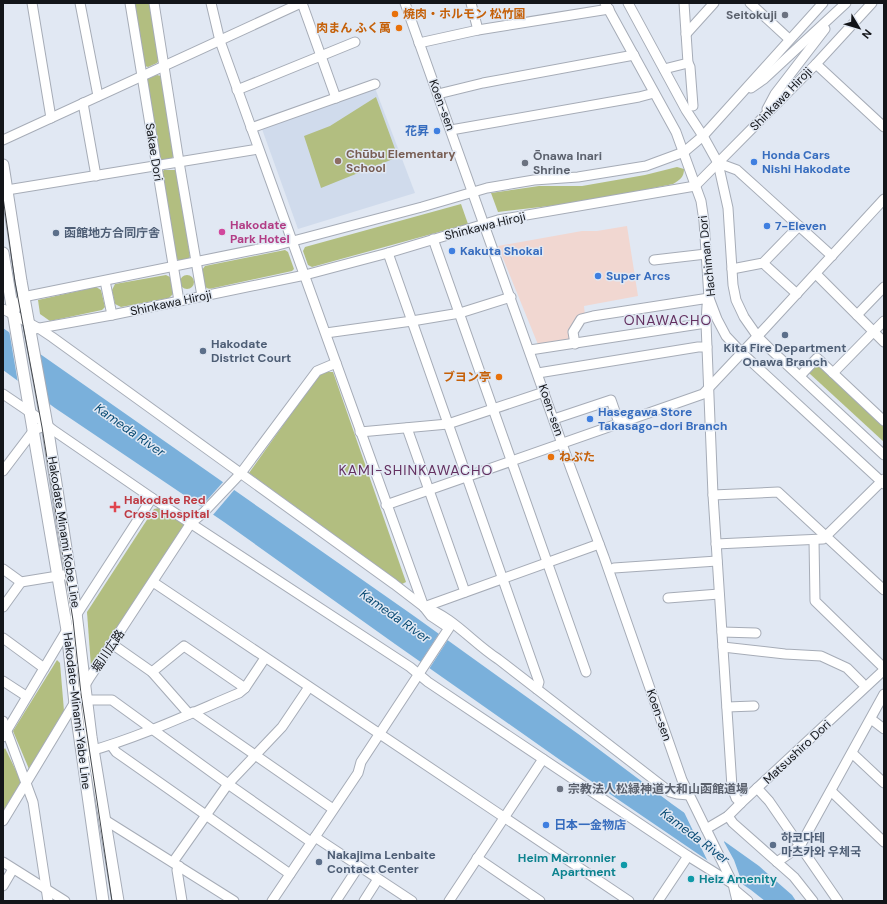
<svg xmlns="http://www.w3.org/2000/svg" width="887" height="904" font-family="'DM Sans','Noto Sans JP','Noto Sans KR',sans-serif">
<style>
.commercial{fill:#f1d7d1}
.built{fill:#d0dbec}
.green{fill:#b2be80}
.water{fill:#7ab0db}
.pier{fill:#e1e8f3}
.lines{fill:none;stroke-linecap:round;stroke-linejoin:round}
.minor-casing{stroke:#a6acb7;stroke-width:11}
.major-casing{stroke:#a6acb7;stroke-width:13}
.minor{stroke:#fff;stroke-width:9}
.major{stroke:#fff;stroke-width:11}
.tram{stroke:#44484d;stroke-width:1}
.food-dot{fill:#e8710a;stroke:#e1e8f3;stroke-width:1.5}
.worship-dot{fill:#6b7280;stroke:#e1e8f3;stroke-width:1.5}
.shop-dot{fill:#3f7fe0;stroke:#e1e8f3;stroke-width:1.5}
.education-dot{fill:#8d6e63;stroke:#e1e8f3;stroke-width:1.5}
.hotel-dot{fill:#d1479c;stroke:#e1e8f3;stroke-width:1.5}
.service-dot{fill:#5c6f8a;stroke:#e1e8f3;stroke-width:1.5}
.health-dot{fill:#e0444e;stroke:#e1e8f3;stroke-width:1.5}
.culture-dot{fill:#0f9aa8;stroke:#e1e8f3;stroke-width:1.5}
.labels{text-anchor:middle;dominant-baseline:central;stroke-width:3;stroke-linejoin:round;paint-order:stroke}
.food-label{font-size:12px;font-weight:bold;fill:#c56008;stroke:#e1e8f3;text-anchor:start}
.worship-label{font-size:12px;font-weight:bold;fill:#5b616d;stroke:#e1e8f3;text-anchor:start}
.street-label{font-size:12px;fill:#131519;stroke:#e1e8f3}
.shop-label{font-size:12px;font-weight:bold;fill:#366cbe;stroke:#e1e8f3;text-anchor:start}
.education-label{font-size:12px;font-weight:bold;fill:#785e54;stroke:#e1e8f3;text-anchor:start}
.hotel-label{font-size:12px;font-weight:bold;fill:#b23c85;stroke:#e1e8f3;text-anchor:start}
.service-label{font-size:12px;font-weight:bold;fill:#4e5e75;stroke:#e1e8f3;text-anchor:start}
.health-label{font-size:12px;font-weight:bold;fill:#be3a42;stroke:#e1e8f3;text-anchor:start}
.culture-label{font-size:12px;font-weight:bold;fill:#0d838f;stroke:#e1e8f3;text-anchor:end}
.water-label{font-size:13px;font-style:italic;fill:#0a4c75;stroke:#e1e8f3}
.quarter-label{font-size:14px;letter-spacing:1px;fill:#633060;stroke:#e1e8f3}
</style>
<rect width="100%" height="100%" fill="#e1e8f3"/>
<path class="commercial" d="M627,226L638,296L584,306L585,316L573,343L539,347L498,246L582,231H597Z"/>
<path class="built" d="M375,88L415,193L298,229L262,129Z"/>
<g class="green">
<path d="M134,3H150L159,60L157,63L148,67L145,66L143,61Z"/>
<path d="M157,75L161,76L174,155L172,158L163,160L159,158L146,81L147,79Z"/>
<path d="M376,97L398,157L321,188L304,136L330,126Z"/>
<path d="M677,167L684,169C684,177 680,180 673,184L584,202L498,212L491,193L539,186H582L645,175Z"/>
<path d="M164,170H175L178,172L190,256L189,259L179,261L176,258L161,173Z"/>
<path d="M461,204L468,224L312,267L308,265L303,251L305,247Z"/>
<path d="M285,250L288,252L294,269L292,271L209,289L205,287L202,270L205,266Z"/>
<circle cx="187" cy="282" r="7"/>
<path d="M166,275L170,277L173,294L169,298L121,307L115,304L112,290L115,284Z"/>
<path d="M96,287L101,290L105,307L102,310L50,321L40,314L38,300Z"/>
<path d="M816,364H819L867,408L884,426V442L809,373Z"/>
<path d="M325,372H333L406,582L402,584L249,473L318,376Z"/>
<path d="M159,508L185,524L91,667L87,612L154,509Z"/>
<path d="M57,660L60,663L64,711L29,769L13,731Z"/>
<path d="M5,748L22,783L3,813V751Z"/>
</g>
<path class="water" d="M3,328L414,616L581,736L672,804L759,866L792,895L796,901H765L751,890L563,762L395,644L224,522L55,408L3,370Z"/>
<g class="pier">
<path d="M9,330L40,351L48,405L18,383Z"/>
<path d="M224,481L235,489L212,516L200,508Z"/>
<path d="M440,632L449,638L429,669L420,663Z"/>
<path d="M683,810L725,839L724,842L734,860L744,888L730,877L709,864Z"/>
</g>
<g class="lines">
<g class="minor-casing">
<g id="minor">
<path d="M32,3L51,118"/>
<path d="M80,3L98,96"/>
<path d="M130,3L179,301"/>
<path d="M154,3L179,162L202,296"/>
<path d="M211,3L220,41L424,607"/>
<path d="M302,3L336,98"/>
<path d="M405,3L571,469L604,557L682,780L733,884L737,901"/>
<path d="M471,3L478,30"/>
<path d="M605,3L676,132L701,201L704,221L709,298L717,319L726,336L742,353L884,484"/>
<path d="M628,3L686,110L703,136L718,163L728,208L733,285L736,300L744,317L758,337L769,348L884,455"/>
<path d="M750,3L789,39"/>
<path d="M686,34L714,3"/>
<path d="M419,43L478,30L609,9"/>
<path d="M688,63L690,67L693,106"/>
<path d="M816,64L884,127"/>
<path d="M664,69L688,63L684,3"/>
<path d="M751,88L764,79L846,3"/>
<path d="M237,90L355,42"/>
<path d="M438,94L483,83L634,55"/>
<path d="M83,103L96,176"/>
<path d="M767,109L775,94L825,29"/>
<path d="M251,128L375,84"/>
<path d="M451,130L639,97L654,93"/>
<path d="M3,140L301,3"/>
<path d="M718,163L737,170L832,256"/>
<path d="M7,190L258,149"/>
<path d="M433,239L586,672"/>
<path d="M388,253L539,682L537,689"/>
<path d="M654,260L706,254"/>
<path d="M763,263L797,294"/>
<path d="M732,269L763,263L799,226"/>
<path d="M816,274L884,342"/>
<path d="M105,281L112,315"/>
<path d="M3,309L40,329L52,337L394,584L424,607L431,616L449,628L361,762L358,773L272,901"/>
<path d="M13,315L17,305L23,297L278,245L422,207L487,188L534,180L578,177L646,166L684,152L703,136L823,3"/>
<path d="M857,315L884,287"/>
<path d="M29,330L112,315L305,275L388,253L498,220L695,186L816,64L872,3"/>
<path d="M326,333L412,321L460,313L511,297"/>
<path d="M575,344L573,332L581,319L593,316L709,298L707,306L706,323L713,495L732,787L736,798L741,803"/>
<path d="M530,350L706,323"/>
<path d="M538,373L698,347H707"/>
<path d="M833,373L884,321"/>
<path d="M800,376L817,358L884,421"/>
<path d="M3,394L37,417L53,430L152,498L410,667L428,682L688,856L733,884"/>
<path d="M554,419L611,400L619,423"/>
<path d="M407,428L465,592"/>
<path d="M360,432L448,424L544,392"/>
<path d="M3,471L34,430L47,425"/>
<path d="M713,495L778,492L884,590"/>
<path d="M386,505L703,394L768,325L884,199"/>
<path d="M814,540L815,601L884,668"/>
<path d="M716,544L823,539L884,479"/>
<path d="M614,568L717,561"/>
<path d="M3,569L21,582L70,574"/>
<path d="M153,582L629,901"/>
<path d="M668,598L719,594"/>
<path d="M3,607L21,582"/>
<path d="M424,607C453,617 473,643 498,659L670,792L677,794L689,795"/>
<path d="M424,607L599,544"/>
<path d="M75,617L152,498"/>
<path d="M722,632L756,633"/>
<path d="M3,638L44,668"/>
<path d="M112,644L152,672L189,714"/>
<path d="M723,647L785,654L821,656L847,668L862,683"/>
<path d="M152,672L184,646L245,688"/>
<path d="M3,681L26,696"/>
<path d="M86,700H112L228,784L311,842"/>
<path d="M727,707L754,706"/>
<path d="M193,712L333,809"/>
<path d="M871,719L884,729"/>
<path d="M3,721L33,802L48,901"/>
<path d="M3,737L68,628"/>
<path d="M111,745L116,752L290,874"/>
<path d="M87,752C140,737 189,714 239,693L245,688L265,658"/>
<path d="M852,753L884,783"/>
<path d="M757,788L769,801L838,901"/>
<path d="M831,791L884,842"/>
<path d="M728,816L733,823L794,877L813,901"/>
<path d="M105,820L234,901"/>
<path d="M3,821L90,677L191,523L203,513L241,473L317,371L336,363"/>
<path d="M706,829L728,816L741,803L884,670"/>
<path d="M315,837L412,901"/>
<path d="M477,858L540,901"/>
<path d="M3,862L65,901"/>
<path d="M173,862L228,784L282,727L309,687"/>
<path d="M777,862L800,846L884,694"/>
<path d="M179,866L177,870L182,901"/>
<path d="M3,886L13,869"/>
<path d="M736,891L748,901"/>
<path d="M336,901L359,866"/>
<path d="M364,901L378,879"/>
<path d="M449,901L543,759"/>
<path d="M658,901L688,856"/>
</g>
</g>
<g class="major-casing">
<g id="major">
<path d="M3,165L21,281L47,425L76,613L91,737L118,901"/>
<path d="M3,253L67,630L75,704L103,901"/>
</g>
</g>
<use href="#minor" class="minor"/>
<use href="#major" class="major"/>
<path class="tram" d="M3,197L15,282L42,427L73,620L81,694L112,901"/>
</g>
<g class="food-dot">
<circle cx="395" cy="14" r="4"/>
<circle cx="399" cy="28" r="4"/>
<circle cx="499" cy="377" r="4"/>
<circle cx="551" cy="457" r="4"/>
</g>
<g class="worship-dot">
<circle cx="785" cy="15" r="4"/>
<circle cx="525" cy="163" r="4"/>
<circle cx="560" cy="789" r="4"/>
</g>
<g class="shop-dot">
<circle cx="437" cy="131" r="4"/>
<circle cx="754" cy="162" r="4"/>
<circle cx="767" cy="226" r="4"/>
<circle cx="452" cy="251" r="4"/>
<circle cx="598" cy="276" r="4"/>
<circle cx="590" cy="419" r="4"/>
<circle cx="546" cy="825" r="4"/>
</g>
<circle class="education-dot" cx="338" cy="161" r="4"/>
<circle class="hotel-dot" cx="222" cy="232" r="4"/>
<g class="service-dot">
<circle cx="56" cy="233" r="4"/>
<circle cx="785" cy="335" r="4"/>
<circle cx="203" cy="351" r="4"/>
<circle cx="773" cy="845" r="4"/>
<circle cx="319" cy="862" r="4"/>
</g>
<path class="health-dot" d="M113 501h4v4h4v4h-4v4h-4v-4h-4v-4h4z"/>
<g class="culture-dot">
<circle cx="624" cy="865" r="4"/>
<circle cx="691" cy="879" r="4"/>
</g>
<g class="labels">
<g class="food-label">
<text x="403" y="14">焼肉・ホルモン 松竹園</text>
<text x="391" y="28" text-anchor="end">肉まん ふく萬</text>
<text x="491" y="377" text-anchor="end">ブヨン亭</text>
<text x="559" y="457">ねぶた</text>
</g>
<g class="worship-label">
<text x="777" y="15" text-anchor="end">Seitokuji</text>
<text x="533" y="156">Ōnawa Inari<tspan x="533" dy="14">Shrine</tspan></text>
<text x="568" y="789">宗教法人松緑神道大和山函館道場</text>
</g>
<g class="street-label">
<text transform="translate(781 99) rotate(-46)">Shinkawa Hiroji</text>
<text transform="translate(442 105) rotate(70)">Koen-sen</text>
<text transform="translate(154 152) rotate(81)">Sakae Dori</text>
<text transform="translate(485 226) rotate(-14)">Shinkawa Hiroji</text>
<text transform="translate(707 256) rotate(-96)">Hachiman Dori</text>
<text transform="translate(171 303) rotate(-12)">Shinkawa Hiroji</text>
<text transform="translate(551 410) rotate(71)">Koen-sen</text>
<text transform="translate(64 532) rotate(81)">Hakodate Minami Kobe Line</text>
<text transform="translate(108 651) rotate(-56)">堀川広路</text>
<text transform="translate(77 711) rotate(83)">Hakodate-Minami-Yabe Line</text>
<text transform="translate(659 715) rotate(71)">Koen-sen</text>
<text transform="translate(797 752) rotate(-43)">Matsushiro Dori</text>
</g>
<g class="shop-label">
<text x="429" y="131" text-anchor="end">花昇</text>
<text x="762" y="155">Honda Cars<tspan x="762" dy="14">Nishi Hakodate</tspan></text>
<text x="775" y="226">7-Eleven</text>
<text x="460" y="251">Kakuta Shokai</text>
<text x="606" y="276">Super Arcs</text>
<text x="598" y="412">Hasegawa Store<tspan x="598" dy="14">Takasago-dori Branch</tspan></text>
<text x="554" y="825">日本一金物店</text>
</g>
<g class="education-label">
<text x="346" y="154">Chūbu Elementary<tspan x="346" dy="14">School</tspan></text>
</g>
<g class="hotel-label">
<text x="230" y="225">Hakodate<tspan x="230" dy="14">Park Hotel</tspan></text>
</g>
<g class="service-label">
<text x="64" y="233">函館地方合同庁舎</text>
<text x="211" y="344">Hakodate<tspan x="211" dy="14">District Court</tspan></text>
<text x="785" y="348" text-anchor="middle">Kita Fire Department<tspan x="785" dy="14">Onawa Branch</tspan></text>
<text x="781" y="838">하코다테<tspan x="781" dy="14">마츠카와 우체국</tspan></text>
<text x="327" y="855">Nakajima Lenbaite<tspan x="327" dy="14">Contact Center</tspan></text>
</g>
<g class="health-label">
<text x="124" y="500">Hakodate Red<tspan x="124" dy="14">Cross Hospital</tspan></text>
</g>
<g class="culture-label">
<text x="616" y="858">Heim Marronnier<tspan x="616" dy="14">Apartment</tspan></text>
<text x="699" y="879" text-anchor="start">Heiz Amenity</text>
</g>
<g class="water-label">
<text transform="translate(130 430) rotate(35)">Kameda River</text>
<text transform="translate(395 616) rotate(35)">Kameda River</text>
<text transform="translate(695 836) rotate(37)">Kameda River</text>
</g>
<g class="quarter-label">
<text x="668" y="320">ONAWACHO</text>
<text x="416" y="470">KAMI-SHINKAWACHO</text>
</g>
</g>
<rect width="887" height="904" fill="none" stroke="#131519" stroke-width="8"/>
<g transform="translate(859 28) rotate(128)" stroke="#e1e8f3" stroke-width="3" paint-order="stroke">
<path d="M0-3L7 15L0 10L-7 15Z" fill="#131519"/>
<text y="-6" font-size="11" font-weight="bold" text-anchor="middle" fill="#131519">N</text>
</g>
</svg>
